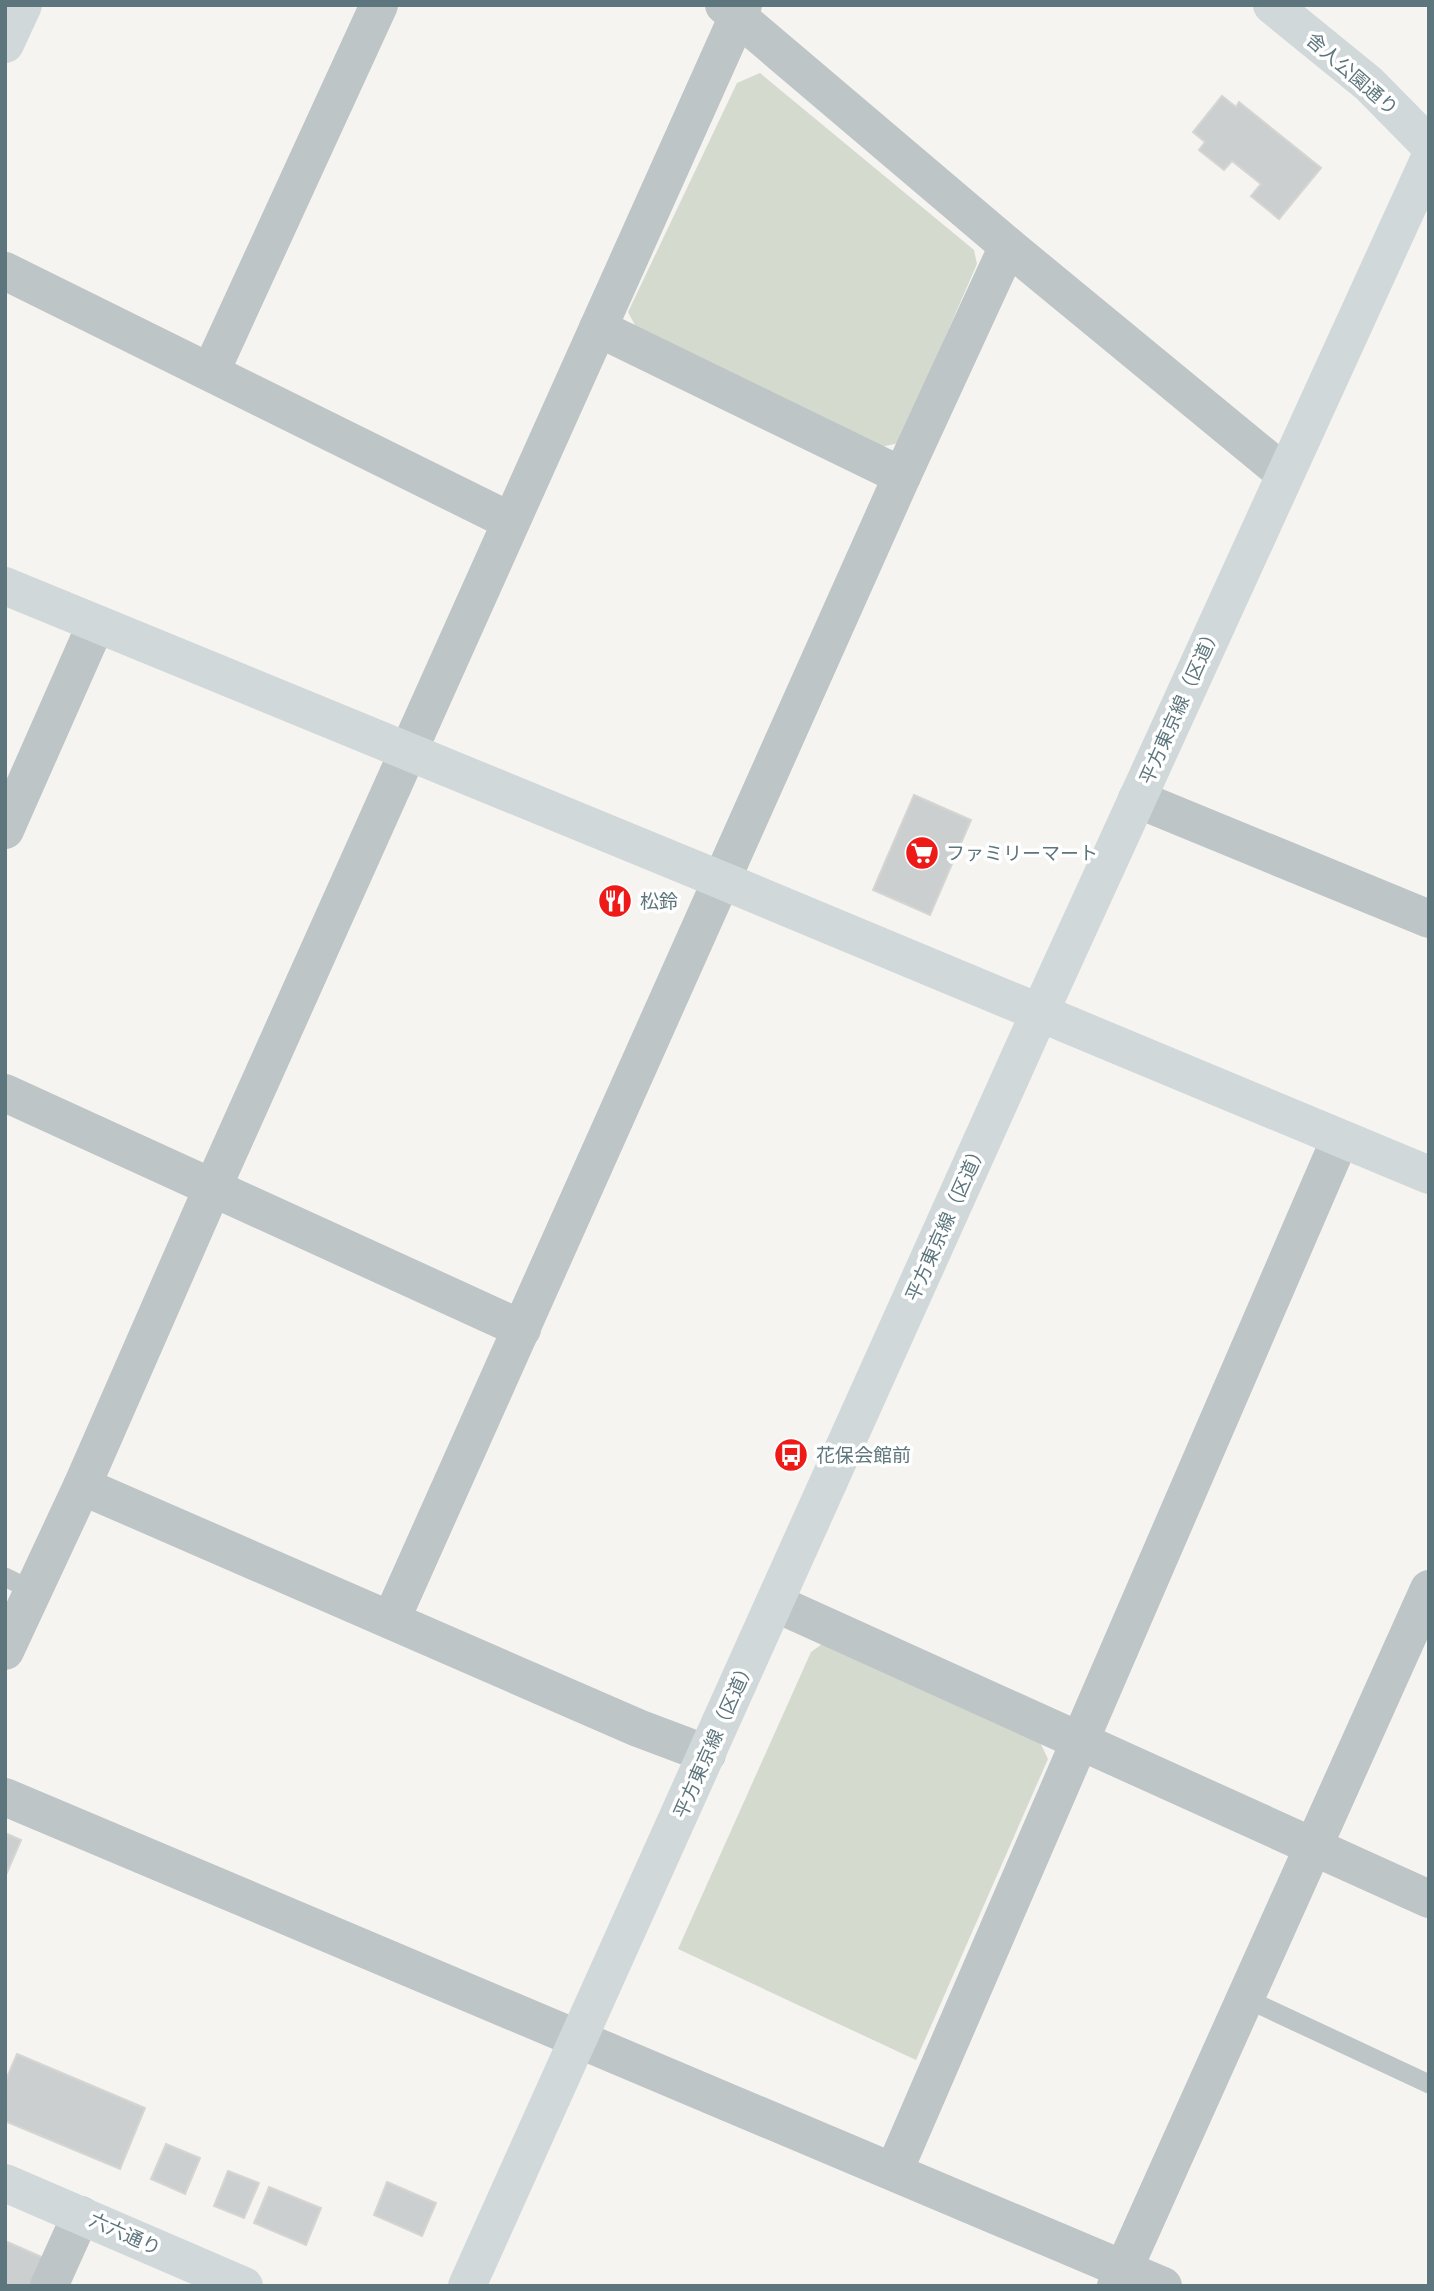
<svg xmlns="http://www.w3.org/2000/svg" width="1434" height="2291" font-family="Roboto,'Noto Sans JP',sans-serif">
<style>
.green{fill:#d5dacf}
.building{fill:#cbcfd0;stroke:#d5d5d3;stroke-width:2}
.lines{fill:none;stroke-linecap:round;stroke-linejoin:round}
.lane{stroke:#bec5c7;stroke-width:19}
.street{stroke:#bec5c7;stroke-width:38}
.secondary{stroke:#d1d8da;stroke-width:38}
.labels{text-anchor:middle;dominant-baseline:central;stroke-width:7;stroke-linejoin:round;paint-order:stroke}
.street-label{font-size:19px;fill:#5d767d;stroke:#fff}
.poi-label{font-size:19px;fill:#5d767d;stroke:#fff;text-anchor:start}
</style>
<rect width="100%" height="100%" fill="#f5f4f0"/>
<g class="green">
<path d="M760,73L974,250L977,264L899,443L881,447L637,329L628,312L737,83Z"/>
<path d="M822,1644L1039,1740L1048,1759L916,2060L678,1949L811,1652Z"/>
</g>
<g class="building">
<path d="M1222,96L1236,107L1239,102L1321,168L1279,219L1251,196L1261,184L1232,161L1224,170L1199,150L1205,142L1193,132Z"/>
<path d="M914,795L971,820L930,915L873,890Z"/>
<path d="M5,1833L21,1840L5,1877Z"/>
<path d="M17,2054L145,2108L120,2169L5,2121V2082Z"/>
<path d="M166,2144L200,2158L185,2194L151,2179Z"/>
<path d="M228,2171L259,2183L244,2218L214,2206Z"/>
<path d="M387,2182L436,2203L422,2236L374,2215Z"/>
<path d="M269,2187L321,2208L306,2245L254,2223Z"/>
<path d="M5,2241L44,2258L33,2286H5Z"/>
</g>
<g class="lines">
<g class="lane">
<path d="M5,1577L33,1591"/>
<path d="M1245,1998L1429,2084"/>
</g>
<g class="street">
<path d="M724,5L1008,246L1285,474"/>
<path d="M5,271L510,521"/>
<path d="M598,328L902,476"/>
<path d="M211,371L379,5"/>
<path d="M1137,799L1429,919"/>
<path d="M5,830L96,624"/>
<path d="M5,1093L522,1329"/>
<path d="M82,1486L638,1728L707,1754"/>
<path d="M775,1603L1429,1899"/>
<path d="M391,1620L902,476L1008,246"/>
<path d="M5,1651L82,1486L212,1189L743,5"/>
<path d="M5,1797L1163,2286"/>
<path d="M894,2171L1340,1139"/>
<path d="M49,2286L81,2215"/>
<path d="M1116,2286L1429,1589"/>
</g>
<g class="secondary">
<path d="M1272,5L1369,84L1429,145"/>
<path d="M5,44L23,5"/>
<path d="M5,586L721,880L1429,1175"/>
<path d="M5,2183L244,2286"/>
<path d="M467,2286L1039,1014L1429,160"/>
</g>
</g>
<defs>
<g id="supermarket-disc" transform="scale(1.75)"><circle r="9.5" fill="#ed1a18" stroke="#fff"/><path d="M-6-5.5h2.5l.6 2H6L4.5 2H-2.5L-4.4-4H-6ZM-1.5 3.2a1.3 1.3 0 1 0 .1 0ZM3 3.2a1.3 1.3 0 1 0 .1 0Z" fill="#fff"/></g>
<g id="restaurant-disc" transform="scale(1.75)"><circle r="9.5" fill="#ed1a18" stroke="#fff"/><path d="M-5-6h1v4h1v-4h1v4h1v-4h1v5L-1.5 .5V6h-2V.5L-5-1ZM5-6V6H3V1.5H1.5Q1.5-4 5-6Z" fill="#fff"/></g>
<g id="bus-disc" transform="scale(1.75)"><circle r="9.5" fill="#ed1a18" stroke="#fff"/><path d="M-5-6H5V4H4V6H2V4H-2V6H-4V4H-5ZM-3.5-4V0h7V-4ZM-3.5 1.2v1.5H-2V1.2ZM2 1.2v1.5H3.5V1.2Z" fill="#fff"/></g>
</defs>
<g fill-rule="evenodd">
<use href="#supermarket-disc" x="922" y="853"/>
<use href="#restaurant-disc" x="615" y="901"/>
<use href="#bus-disc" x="791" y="1455"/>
</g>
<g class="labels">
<g class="street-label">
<text transform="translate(1352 74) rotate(41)">舎人公園通り</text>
<text transform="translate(1180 705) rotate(-66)">平方東京線（区道）</text>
<text transform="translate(946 1222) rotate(-66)">平方東京線（区道）</text>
<text transform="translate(714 1739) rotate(-66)">平方東京線（区道）</text>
<text transform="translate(125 2234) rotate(24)">六六通り</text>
</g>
<g class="poi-label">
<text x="946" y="853">ファミリーマート</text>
<text x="640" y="901">松鈴</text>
<text x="816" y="1455">花保会館前</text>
</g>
</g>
<rect width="1434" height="2291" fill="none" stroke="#5d767d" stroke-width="14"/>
</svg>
